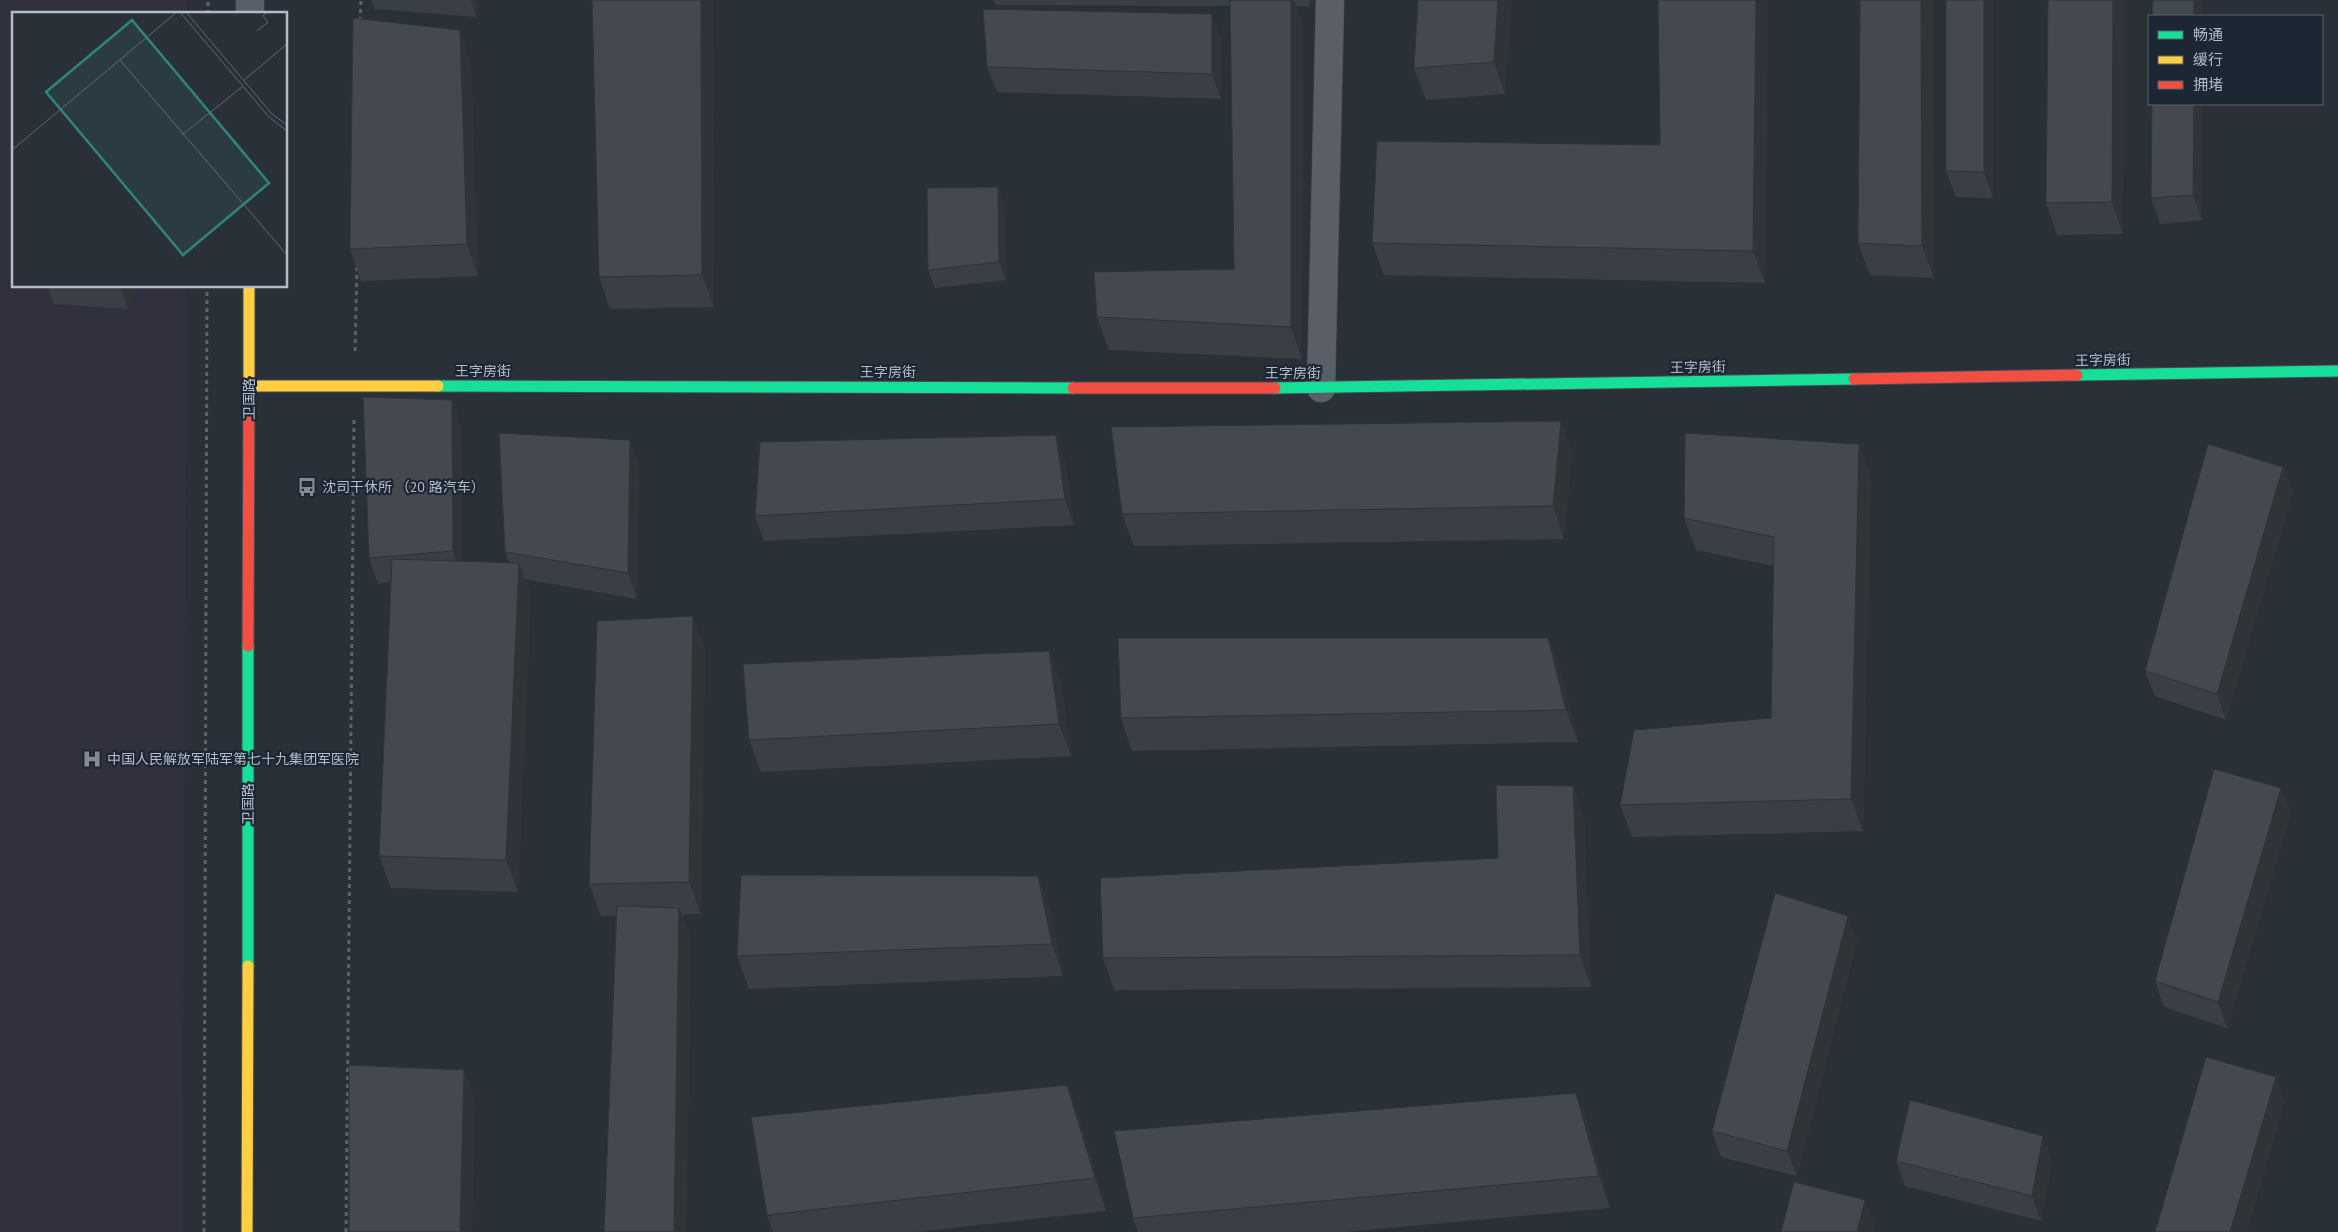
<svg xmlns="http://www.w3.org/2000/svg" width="2338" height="1232" font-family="'PT Sans','Noto Sans SC',sans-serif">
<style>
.medical{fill:#31303e}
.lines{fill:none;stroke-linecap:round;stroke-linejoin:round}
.street-casing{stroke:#484c53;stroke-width:29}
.fast-casing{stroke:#484c53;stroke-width:13}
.slow-casing{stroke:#484c53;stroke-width:13}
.jam-casing{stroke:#484c53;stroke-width:13}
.path{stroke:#5d636a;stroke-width:3;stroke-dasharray:4 4;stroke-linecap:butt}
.street{stroke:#5a5e66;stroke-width:28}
.fast{stroke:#16e098;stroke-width:11}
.slow{stroke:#ffcf43;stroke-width:11}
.jam{stroke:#f24e42;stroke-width:11}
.wall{fill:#3a3f45}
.shaded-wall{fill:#303338}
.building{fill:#444950;stroke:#303338}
.labels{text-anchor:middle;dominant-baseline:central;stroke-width:4.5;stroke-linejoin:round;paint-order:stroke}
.street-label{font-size:14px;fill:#b4bcc9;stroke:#1d2633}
.poi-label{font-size:14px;fill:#b4bcc9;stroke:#1d2633;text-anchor:start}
.inset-road{fill:none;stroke:#616872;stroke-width:1}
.view{fill:#308480;fill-opacity:0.15;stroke:#308480;stroke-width:2.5}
.inset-edge{fill:none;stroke:#b4bcc9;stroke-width:2.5}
</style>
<rect width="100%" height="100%" fill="#2a3038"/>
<path class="medical" d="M0,0H187V14H14V286H186L183,1232H0Z"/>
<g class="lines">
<g class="street-casing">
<g id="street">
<path d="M250,14V0"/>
<path d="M1321,388L1330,0"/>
</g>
</g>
<g class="fast-casing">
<g id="fast">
<path d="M2077,375L2338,371"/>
<path d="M438,386L1073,388"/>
<path d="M1275,388L1854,379"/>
<path d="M248,966V646"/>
</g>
</g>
<g class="slow-casing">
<g id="slow">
<path d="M249,386H438"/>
<path d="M249,387V286"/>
<path d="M247,1232L248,966"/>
</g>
</g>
<g class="jam-casing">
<g id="jam">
<path d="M1854,379L2077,375"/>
<path d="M1073,388H1275"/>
<path d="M248,646L249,387"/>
</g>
</g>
<g class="path">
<path d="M208,14V0"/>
<path d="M360,21L361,0"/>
<path d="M355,351L357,265"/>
<path d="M204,1232L207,286"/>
<path d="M346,1232L354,420"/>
</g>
<use href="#street" class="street"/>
<use href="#fast" class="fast"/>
<use href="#slow" class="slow"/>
<use href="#jam" class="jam"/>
</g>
<g class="wall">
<path d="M371,0H478L477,17L375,9Z"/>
<path d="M713,0L714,307L610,309L599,277Z"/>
<path d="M994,0H1310V6H1296L1303,26L1302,359L1109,350L1097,317L1234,269L1230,6L996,5Z"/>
<path d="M1418,0H1512L1505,94L1426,100L1414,68Z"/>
<path d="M1658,0H1768L1765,283L1384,275L1372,243L1660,145Z"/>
<path d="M1860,0L1934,278L1870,275L1858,243Z"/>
<path d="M1946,0H1993V198L1956,197L1946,171Z"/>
<path d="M2048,0H2124L2123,234L2057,235L2046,203Z"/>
<path d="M1221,39V99L997,92L987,67Z"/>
<path d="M471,62L478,276L361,281L350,249Z"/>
<path d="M2203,104L2202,220L2160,224L2151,198Z"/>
<path d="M998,187L1004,205L1006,280L935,288L928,270Z"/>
<path d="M47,286H137L128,309L54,304Z"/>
<path d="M452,400L461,426L462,561L509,562L505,552L639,466L637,599L525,579L531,595L518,892L391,888L379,856L391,582L378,584L369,558Z"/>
<path d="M1561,421L1572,453L1564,539L1134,546L1122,514Z"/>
<path d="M1065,460L1074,525L764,541L755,516Z"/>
<path d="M2283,467L2293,492L2226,720L2155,696L2145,671Z"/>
<path d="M1871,476L1863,831L1632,837L1620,805L1771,718L1774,566L1696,550L1684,518Z"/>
<path d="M1548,638L1560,670L1578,742L1132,751L1121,718Z"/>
<path d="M705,648L701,914L682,915L691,940L686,1232H604L616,916H601L589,884Z"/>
<path d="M1049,651L1061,683L1071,756L761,772L749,740Z"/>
<path d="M1573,786L1584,818L1591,987L1114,990L1103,958L1498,858Z"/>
<path d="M2281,788L2291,813L2227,1028L2164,1007L2155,981Z"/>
<path d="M1050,908L1063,976L749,989L737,956Z"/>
<path d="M1848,916L1857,941L1797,1176L1721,1157L1712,1131Z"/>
<path d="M1067,1085L1079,1117L1106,1211L916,1232H773L767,1215Z"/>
<path d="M1576,1093L1588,1125L1610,1208L1344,1232H1138L1133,1218Z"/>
<path d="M1896,1161L2052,1162L2041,1221L1905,1186Z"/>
</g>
<g class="shaded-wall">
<path d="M471,0H478L477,17Z"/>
<path d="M701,0H713L714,307L702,275Z"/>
<path d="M1291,0H1293L1303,26L1302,359L1291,327Z"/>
<path d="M1498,0H1512L1505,94L1494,62Z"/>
<path d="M1756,0H1768L1765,283L1753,251Z"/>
<path d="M1921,0H1933L1934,278L1922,246Z"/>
<path d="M1984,0H1993V198L1984,172Z"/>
<path d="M2113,0H2124L2123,234L2112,202Z"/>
<path d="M2194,0H2204L2203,16H2194Z"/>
<path d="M1212,14L1221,39V99L1212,74Z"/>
<path d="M460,30L471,62L478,276L467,244Z"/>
<path d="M2194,104H2203L2202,220L2193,195Z"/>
<path d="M998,187L1004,205L1006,280L999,262Z"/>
<path d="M119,286H137L128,309Z"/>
<path d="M452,400L461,426L462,576L453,551Z"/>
<path d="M1561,421L1572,453L1564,539L1553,506Z"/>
<path d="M1056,435L1065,460L1074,525L1065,499Z"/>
<path d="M630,440L639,466L637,599L628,573Z"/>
<path d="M1859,444L1871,476L1863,831L1851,799Z"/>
<path d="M2283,467L2293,492L2226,720L2217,694Z"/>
<path d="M519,563L531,595L518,892L506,860Z"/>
<path d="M693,616L705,648L701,914L689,882Z"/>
<path d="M1548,638L1560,670L1578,742L1566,710Z"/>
<path d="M1049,651L1061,683L1071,756L1059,724Z"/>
<path d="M1573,786L1584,818L1591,987L1580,955Z"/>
<path d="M2281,788L2291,813L2227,1028L2218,1002Z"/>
<path d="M1038,876L1050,908L1063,976L1052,944Z"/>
<path d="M679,908L691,940L686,1232H674Z"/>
<path d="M1848,916L1857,941L1797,1176L1787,1151Z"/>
<path d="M464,1070L476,1102L472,1232H460Z"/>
<path d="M2276,1077L2285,1103L2247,1232H2230Z"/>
<path d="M1067,1085L1079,1117L1106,1211L1095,1178Z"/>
<path d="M1576,1093L1588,1125L1610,1208L1599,1176Z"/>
<path d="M2043,1136L2052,1162L2041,1221L2032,1196Z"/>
<path d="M1865,1200L1877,1232H1857Z"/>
</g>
<g class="building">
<path d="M592,0H701L702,275L599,277Z"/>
<path d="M1230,0H1291V327L1097,317L1094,272L1234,269Z"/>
<path d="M1418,0H1498L1494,62L1414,68Z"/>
<path d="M1658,0H1756L1753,251L1372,243L1377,141L1660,145Z"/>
<path d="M1860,0H1921L1922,246L1858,243Z"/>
<path d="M1946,0H1984V172L1946,171Z"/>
<path d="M2048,0H2113L2112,202L2046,203Z"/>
<path d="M2153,0H2194V16H2152Z"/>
<path d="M983,9L1212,14V74L987,67Z"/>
<path d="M353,18L460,30L467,244L350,249Z"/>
<path d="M2152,104H2194L2193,195L2151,198Z"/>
<path d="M998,187L999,262L928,270L927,188Z"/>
<path d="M363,397L452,400L453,551L369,558Z"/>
<path d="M1561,421L1553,506L1122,514L1111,427Z"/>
<path d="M499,433L630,440L628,573L505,552Z"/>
<path d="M1685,433L1859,444L1851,799L1620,805L1634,730L1771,718L1774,537L1684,518Z"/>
<path d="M1056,435L1065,499L755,516L760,442Z"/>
<path d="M2208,444L2283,467L2217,694L2145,671Z"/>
<path d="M392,559L519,563L506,860L379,856Z"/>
<path d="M693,616L689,882L589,884L597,621Z"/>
<path d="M1118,638H1548L1566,710L1121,718Z"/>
<path d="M1049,651L1059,724L749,740L743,664Z"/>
<path d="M2214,769L2281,788L2218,1002L2155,981Z"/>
<path d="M1496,785L1573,786L1580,955L1103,958L1100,878L1498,858Z"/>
<path d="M741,875L1038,876L1052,944L737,956Z"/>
<path d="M1775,893L1848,916L1787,1151L1712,1131Z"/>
<path d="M617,906L679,908L674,1232H604Z"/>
<path d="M2206,1057L2276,1077L2230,1232H2155Z"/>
<path d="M349,1065L464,1070L460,1232H349Z"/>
<path d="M1067,1085L1095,1178L767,1215L751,1117Z"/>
<path d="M1576,1093L1599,1176L1133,1218L1114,1131Z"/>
<path d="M1910,1100L2043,1136L2032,1196L1896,1161Z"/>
<path d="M1794,1182L1865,1200L1857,1232H1781Z"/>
</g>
<defs>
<g id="bus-bare" transform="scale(1.5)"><path d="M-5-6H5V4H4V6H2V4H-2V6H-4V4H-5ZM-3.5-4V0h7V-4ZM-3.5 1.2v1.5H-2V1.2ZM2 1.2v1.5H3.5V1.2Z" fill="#848b96" stroke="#1d2633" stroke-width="2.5" paint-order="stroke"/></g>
<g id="hospital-bare" transform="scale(1.5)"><path d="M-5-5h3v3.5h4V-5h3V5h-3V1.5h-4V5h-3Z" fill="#848b96" stroke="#1d2633" stroke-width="2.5" paint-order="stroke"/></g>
</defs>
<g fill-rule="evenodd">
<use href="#bus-bare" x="307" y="487"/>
<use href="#hospital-bare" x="92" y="759"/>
</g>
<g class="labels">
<g class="street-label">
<text transform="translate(2103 360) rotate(-1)">王字房街</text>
<text transform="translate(1698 367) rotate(-1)">王字房街</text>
<text x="483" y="371">王字房街</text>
<text x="888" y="372">王字房街</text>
<text x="1293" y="373">王字房街</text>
<text transform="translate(249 399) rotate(-90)">卫国路</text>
<text transform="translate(248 804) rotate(-90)">卫国路</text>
</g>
<g class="poi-label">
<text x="322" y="487">沈司干休所 （20 路汽车）</text>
<text x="107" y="759">中国人民解放军陆军第七十九集团军医院</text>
</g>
</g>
<g transform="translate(12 12)">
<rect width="275" height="275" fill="#2a3038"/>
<path class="inset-road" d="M168,0L257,105L275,119M174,0L260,102L275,113M245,19L256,10L251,4L255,0M108,48L275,243M231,69L275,32M170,123L230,75M0,138L165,0"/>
<path class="view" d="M120,8L257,171L171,243L34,80Z"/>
<rect width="275" height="275" class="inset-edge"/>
</g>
<rect x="2148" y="15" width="175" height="90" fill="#1d2633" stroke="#59626f"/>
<rect x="2158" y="31" width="25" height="8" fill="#16e098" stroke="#59626f"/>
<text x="2193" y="40" font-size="15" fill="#b4bcc9">畅通</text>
<rect x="2158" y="56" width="25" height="8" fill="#ffcf43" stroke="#59626f"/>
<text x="2193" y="65" font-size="15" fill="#b4bcc9">缓行</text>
<rect x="2158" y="81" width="25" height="8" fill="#f24e42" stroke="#59626f"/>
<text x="2193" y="90" font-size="15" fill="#b4bcc9">拥堵</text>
</svg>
